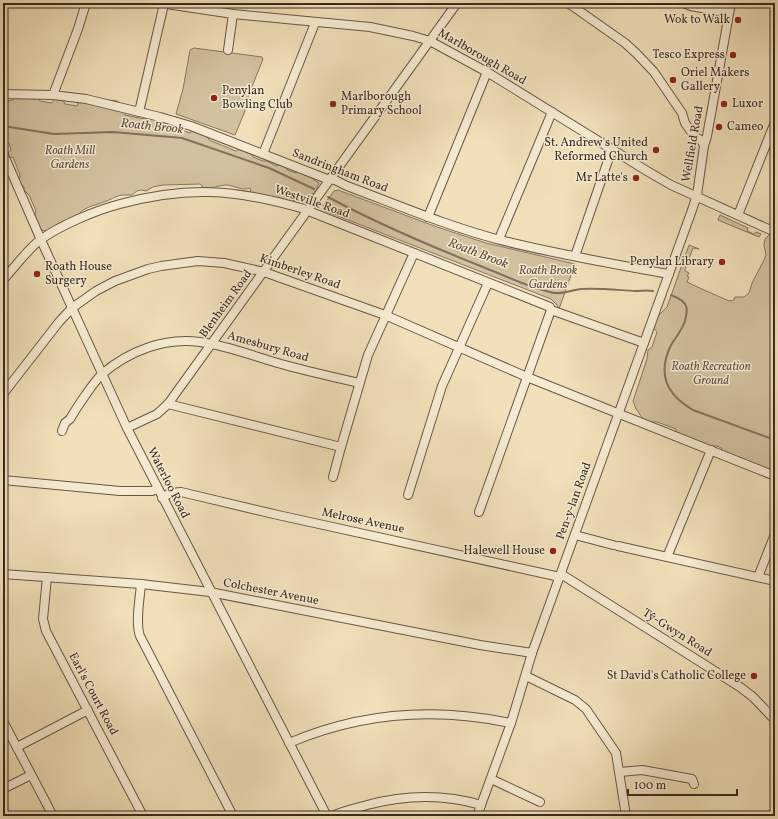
<svg xmlns="http://www.w3.org/2000/svg" width="778" height="819" font-family="Vollkorn,serif">
<style>
.green{fill:#d2c19f;stroke:#857660}
.lines{fill:none;stroke-linecap:round;stroke-linejoin:round}
.stream{stroke:#81725d;stroke-width:2}
.minor-casing{stroke:#665846;stroke-width:10}
.minor{stroke:#f6ebd2;stroke-width:8}
.poi-dot{fill:#8f2418;stroke:#f6ebd2;stroke-width:1.5}
.labels{text-anchor:middle;dominant-baseline:central;stroke-width:3;stroke-linejoin:round;paint-order:stroke}
.poi-label{font-size:12px;fill:#382a20;stroke:#f6ebd2;text-anchor:end}
.street-label{font-size:12px;fill:#382a20;stroke:#f6ebd2}
.park-label{font-size:12px;font-style:italic;fill:#5e5040;stroke:#f6ebd2}
.water-label{font-size:13px;font-style:italic;fill:#5d4e3e;stroke:#f6ebd2}
</style>
<rect width="100%" height="100%" fill="#f1e0b9"/>
<filter id="stains"><feTurbulence type="fractalNoise" baseFrequency=".005" numOctaves="4"/><feColorMatrix values="0 0 0 0 .2 0 0 0 0 .09 0 0 0 0 .02 0 0 0 .5 -.17"/></filter>
<radialGradient id="worn" r=".72"><stop offset=".6" stop-color="#630" stop-opacity="0"/><stop offset="1" stop-color="#630" stop-opacity=".3"/></radialGradient>
<g class="green">
<path d="M194,48L262,57L263,59L244,107L245,111L235,135L176,114L183,89L190,50Z"/>
<path d="M14,97L39,98L40,101L52,103L55,98H62L65,104L77,106L79,101C86,101 112,99 117,101C122,104 125,110 125,115L145,119L148,116L158,120V122L190,133L193,129L208,134L209,140L236,151L240,149L251,153L253,157L263,161H267L277,166L281,164L286,166L287,170L296,173L299,171L307,175L319,183L316,190L307,202L296,199L292,202C288,202 285,199 280,198C270,196 261,197 251,194L250,188C243,191 235,186 227,185C218,185 213,189 204,188L200,184L163,185L153,187L146,191L141,190L137,191L132,195C129,195 126,195 123,195C118,195 114,198 109,200C101,204 91,205 83,210C80,212 79,215 77,217C72,220 65,220 59,223C54,225 53,231 47,231C38,232 32,218 36,211L29,195L24,190V187L19,183L20,175L13,157L8,158L6,155L11,150L9,143L3,140V136L5,132L3,125V104L7,101L13,100Z"/>
<path d="M338,190L437,227L486,243L575,264L559,309L557,305L551,299L325,211L323,206L334,191Z"/>
<path d="M720,215L748,228L747,231L754,234L756,232L761,234L759,237L718,220Z"/>
<path d="M769,235L775,236V475L729,456V453L725,451L724,454L721,449L722,448C717,446 713,445 708,447L680,434L676,432V429L657,422H648L643,419L636,409L633,401L647,359L648,350L652,347L657,332L652,327L655,319L667,307L689,245L699,249L693,248L685,269V271L689,273L687,276L689,277L687,282C701,289 716,295 729,301L734,300L735,297H744L749,293L752,283L764,260L766,255L764,245L765,239Z"/>
</g>
<g class="lines">
<g class="stream">
<path d="M3,126L54,134L113,132L182,138L269,168L314,189"/>
<path d="M328,197C378,224 430,246 483,267C506,276 530,288 554,293C563,294 572,290 581,289C599,288 617,290 635,291C642,291 647,290 653,291"/>
<path d="M671,295C676,297 684,300 686,306C688,311 686,316 685,321C682,330 676,337 671,345C657,374 666,394 693,410L775,440"/>
</g>
<g class="minor-casing">
<g id="minor">
<path d="M160,3L233,14L370,27L413,36L430,41L487,72L647,171L671,185L775,232"/>
<path d="M568,3L625,43L637,54L654,72L682,113L685,123L694,136L702,141L704,146"/>
<path d="M683,3L691,6L729,13"/>
<path d="M228,50L233,14"/>
<path d="M3,94L53,95L86,99L160,117L191,126L327,179L335,180L347,186C398,205 447,226 500,240C555,254 613,264 669,274"/>
<path d="M53,95L78,29L86,3"/>
<path d="M139,112L164,4"/>
<path d="M3,153L41,240L127,428L327,816"/>
<path d="M263,154L315,23"/>
<path d="M738,215L775,122"/>
<path d="M428,217L487,72"/>
<path d="M499,239L552,112"/>
<path d="M575,256L612,149"/>
<path d="M3,280C14,268 27,250 40,240C61,225 94,211 120,204C187,186 234,189 301,208L550,307L551,310L644,343"/>
<path d="M3,394L59,322L72,308L96,291L115,281L148,269L161,266L198,261L224,263L264,272L385,315L527,377L775,476"/>
<path d="M168,404L341,447"/>
<path d="M127,428L157,414L168,404L457,3"/>
<path d="M62,431L65,423L70,419C77,407 93,383 102,374C129,351 165,337 200,342C224,345 248,354 271,361C300,370 330,376 359,383"/>
<path d="M333,477L341,447L368,355L414,253"/>
<path d="M3,480L120,491H152L157,489"/>
<path d="M408,495L442,386L488,283"/>
<path d="M162,498L170,493L181,492L278,515L560,577"/>
<path d="M479,512L551,310"/>
<path d="M575,535L613,545"/>
<path d="M618,546L775,581"/>
<path d="M667,557L711,450"/>
<path d="M3,574L141,584L210,592L480,645L532,653"/>
<path d="M561,574L740,687L753,697L775,720"/>
<path d="M47,577L43,619L46,631L143,816"/>
<path d="M758,577L775,534"/>
<path d="M141,584C140,598 135,623 140,636L233,816"/>
<path d="M526,676L575,700L586,709L616,753L626,816"/>
<path d="M3,721L53,816"/>
<path d="M289,743C361,712 435,707 511,723"/>
<path d="M17,747L88,710"/>
<path d="M620,772L642,770L692,779L694,784"/>
<path d="M491,779L540,802"/>
<path d="M3,789L31,775"/>
<path d="M332,816C343,811 356,808 367,805C405,795 444,794 481,805"/>
<path d="M477,816L511,723L532,653L692,210L697,195L704,146L707,136L731,3"/>
</g>
</g>
<use href="#minor" class="minor"/>
</g>
<g class="poi-dot">
<circle cx="738" cy="20" r="4"/>
<circle cx="733" cy="55" r="4"/>
<circle cx="673" cy="80" r="4"/>
<circle cx="214" cy="98" r="4"/>
<circle cx="333" cy="104" r="4"/>
<circle cx="724" cy="104" r="4"/>
<circle cx="719" cy="127" r="4"/>
<circle cx="656" cy="150" r="4"/>
<circle cx="636" cy="178" r="4"/>
<circle cx="722" cy="262" r="4"/>
<circle cx="37" cy="274" r="4"/>
<circle cx="553" cy="551" r="4"/>
<circle cx="754" cy="676" r="4"/>
</g>
<g class="labels">
<g class="poi-label">
<text x="730" y="20">Wok to Walk</text>
<text x="725" y="55">Tesco Express</text>
<text x="681" y="73" text-anchor="start">Oriel Makers<tspan x="681" dy="14">Gallery</tspan></text>
<text x="222" y="91" text-anchor="start">Penylan<tspan x="222" dy="14">Bowling Club</tspan></text>
<text x="341" y="97" text-anchor="start">Marlborough<tspan x="341" dy="14">Primary School</tspan></text>
<text x="732" y="104" text-anchor="start">Luxor</text>
<text x="727" y="127" text-anchor="start">Cameo</text>
<text x="648" y="143">St. Andrew's United<tspan x="648" dy="14">Reformed Church</tspan></text>
<text x="628" y="178">Mr Latte's</text>
<text x="714" y="262">Penylan Library</text>
<text x="45" y="267" text-anchor="start">Roath House<tspan x="45" dy="14">Surgery</tspan></text>
<text x="545" y="551">Halewell House</text>
<text x="746" y="676">St David's Catholic College</text>
</g>
<g class="street-label">
<text transform="translate(482 57) rotate(30)">Marlborough Road</text>
<text transform="translate(693 144) rotate(-80)">Wellfield Road</text>
<text transform="translate(340 171) rotate(21)">Sandringham Road</text>
<text transform="translate(312 202) rotate(19)">Westville Road</text>
<text transform="translate(300 272) rotate(19)">Kimberley Road</text>
<text transform="translate(226 304) rotate(-54)">Blenheim Road</text>
<text transform="translate(268 347) rotate(16)">Amesbury Road</text>
<text transform="translate(168 483) rotate(63)">Waterloo Road</text>
<text transform="translate(574 501) rotate(-70)">Pen-y-lan Road</text>
<text transform="translate(363 521) rotate(12)">Melrose Avenue</text>
<text transform="translate(271 592) rotate(11)">Colchester Avenue</text>
<text transform="translate(677 633) rotate(32)">Tŷ-Gwyn Road</text>
<text transform="translate(93 694) rotate(62)">Earl's Court Road</text>
</g>
<g class="park-label">
<text x="70" y="151">Roath Mill<tspan x="70" dy="14">Gardens</tspan></text>
<text x="548" y="271">Roath Brook<tspan x="548" dy="14">Gardens</tspan></text>
<text x="711" y="367">Roath Recreation<tspan x="711" dy="14">Ground</tspan></text>
</g>
<g class="water-label">
<text transform="translate(152 127) rotate(6)">Roath Brook</text>
<text transform="translate(478 254) rotate(21)">Roath Brook</text>
</g>
</g>
<rect width="778" height="819" fill="none" stroke="#f1e0b9" stroke-width="16"/>
<rect x="4" y="4" width="770" height="811" fill="none" stroke="#382a20" stroke-width="2"/>
<rect x="8" y="8" width="762" height="803" fill="none" stroke="#382a20"/>
<path d="M628 789v6h109v-6" fill="none" stroke="#382a20" stroke-width="2"/>
<text x="634" y="789" font-size="12" fill="#382a20" stroke="#f6ebd2" stroke-width="3" paint-order="stroke">100 m</text>
<rect width="100%" height="100%" filter="url(#stains)"/>
<rect width="100%" height="100%" fill="url(#worn)"/>
</svg>
